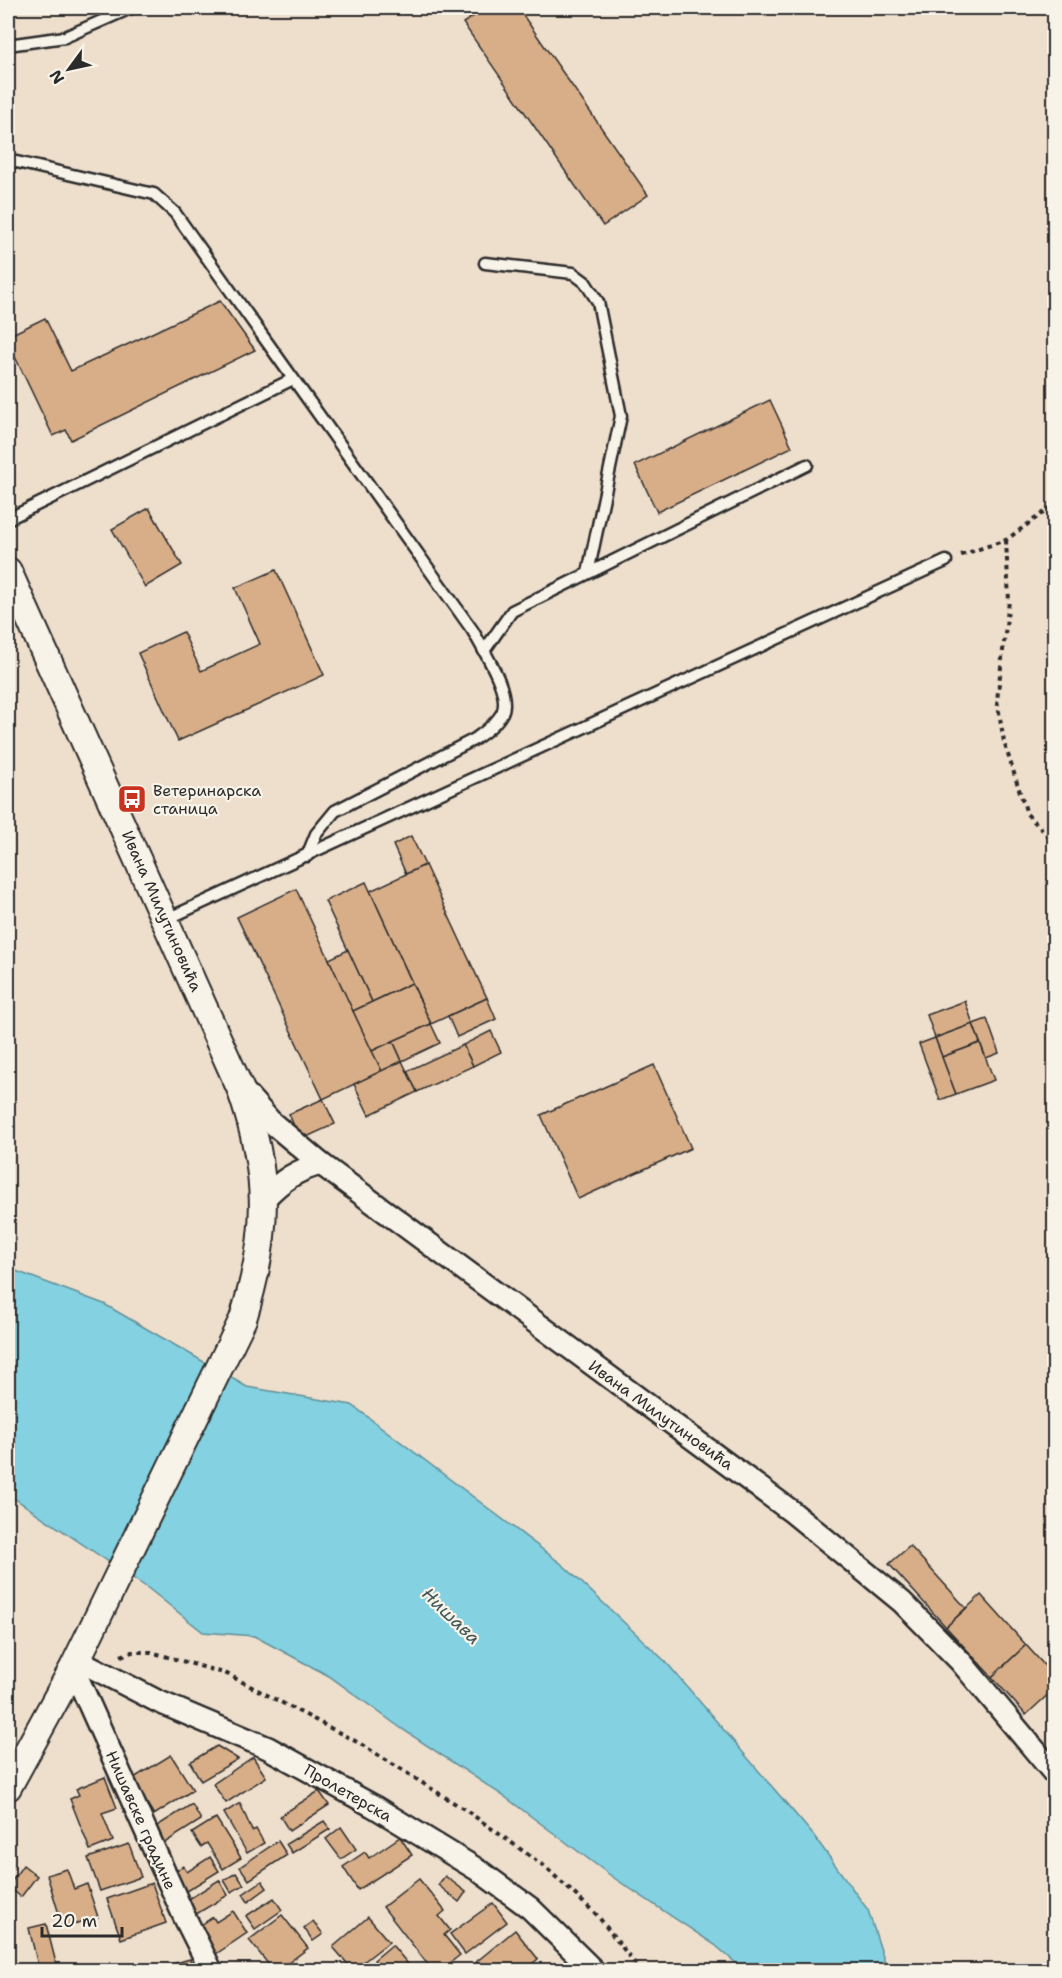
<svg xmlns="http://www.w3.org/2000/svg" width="1062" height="1978" font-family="'Shantell Sans',sans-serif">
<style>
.water{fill:#83d1e1;stroke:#608f98;stroke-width:1.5}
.building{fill:#d8ae89;stroke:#2b2b2b;stroke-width:1.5}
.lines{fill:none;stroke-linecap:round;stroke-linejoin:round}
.service-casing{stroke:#2b2b2b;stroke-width:15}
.minor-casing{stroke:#2b2b2b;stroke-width:26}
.tertiary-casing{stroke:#2b2b2b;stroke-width:30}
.path{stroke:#2b2b2b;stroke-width:4;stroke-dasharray:4.5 4.5;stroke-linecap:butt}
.service{stroke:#f7f3e8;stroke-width:10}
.minor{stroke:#f7f3e8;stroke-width:21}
.tertiary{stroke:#f7f3e8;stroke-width:26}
.labels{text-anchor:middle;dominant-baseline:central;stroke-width:4.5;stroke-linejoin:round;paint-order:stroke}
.poi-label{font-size:16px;fill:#2b2b2b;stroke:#f7f3e8;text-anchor:start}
.street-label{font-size:16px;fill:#2b2b2b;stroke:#f7f3e8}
.water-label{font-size:18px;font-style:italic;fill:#415458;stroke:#f7f3e8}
</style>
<rect width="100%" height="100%" fill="#eedecc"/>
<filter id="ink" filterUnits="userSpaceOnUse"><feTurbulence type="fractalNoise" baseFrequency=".0167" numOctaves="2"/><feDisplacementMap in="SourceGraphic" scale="12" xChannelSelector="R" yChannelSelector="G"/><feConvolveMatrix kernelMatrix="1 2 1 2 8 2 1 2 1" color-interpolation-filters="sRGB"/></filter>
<g filter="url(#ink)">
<path class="water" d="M8,1268L104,1304L247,1387L352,1405L563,1565L666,1662L814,1836L868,1910L885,1963L892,1970H744L715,1945L614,1878L505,1797L402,1729L329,1676L254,1636L203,1632L149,1589L8,1494Z"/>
<g class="building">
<path d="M486,8H518L648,195L603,226L463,23Z"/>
<path d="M220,301L255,350L71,440L66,430L53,436L8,342V336L45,318L71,371Z"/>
<path d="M770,400L792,447L657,512L635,465Z"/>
<path d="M149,508L182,565L145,587L112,529Z"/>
<path d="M276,570L324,675L178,741L138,653L183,632L201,671L260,644L235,588Z"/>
<path d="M411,836L425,865L406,874L393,845Z"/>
<path d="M425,865L487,998L431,1024L370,891Z"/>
<path d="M366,882L412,983L372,1002L325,901Z"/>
<path d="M296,889L382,1071L323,1099L237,917Z"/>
<path d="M348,950L372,1002L353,1011L329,959Z"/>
<path d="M412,983L431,1024L372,1051L353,1011Z"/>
<path d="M487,998L496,1019L457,1037L448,1016Z"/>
<path d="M965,1001L973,1024L935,1038L927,1015Z"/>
<path d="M987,1019L999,1053L986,1058L973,1024Z"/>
<path d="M431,1024L440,1043L402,1061L393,1041Z"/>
<path d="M973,1024L980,1043L942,1057L935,1038Z"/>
<path d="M491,1031L501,1052L473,1066L463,1045Z"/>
<path d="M935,1038L956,1094L940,1100L919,1044Z"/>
<path d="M393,1041L402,1061L382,1071L372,1051Z"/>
<path d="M980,1043L994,1080L956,1094L942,1057Z"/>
<path d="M463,1045L473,1066L417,1092L407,1071Z"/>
<path d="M402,1061L417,1092L369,1115L354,1084Z"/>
<path d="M654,1065L691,1148L578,1199L541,1115Z"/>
<path d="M323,1099L335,1124L300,1140L289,1114Z"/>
<path d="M910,1546L966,1608L946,1627L889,1564Z"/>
<path d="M981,1595L1026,1645L992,1677L946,1627Z"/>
<path d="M1026,1645L1054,1676V1689L1026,1715L992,1677Z"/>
<path d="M217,1746L238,1759L201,1781L190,1762Z"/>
<path d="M171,1755L193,1790L154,1815L132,1779Z"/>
<path d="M253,1757L266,1777L226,1803L213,1784Z"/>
<path d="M105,1777L117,1808L102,1813L113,1841L90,1850L70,1799L79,1795L76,1789Z"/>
<path d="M319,1791L329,1805L289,1831L280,1816Z"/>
<path d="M240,1803L252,1831L256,1829L264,1843L247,1853L224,1813Z"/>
<path d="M192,1804L201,1820L158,1847L149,1831Z"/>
<path d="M216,1818L241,1858L223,1869L207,1843L201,1847L192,1833Z"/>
<path d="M324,1821L330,1829L292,1853L286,1844Z"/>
<path d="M341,1827L356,1849L341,1859L326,1839Z"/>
<path d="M400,1837L412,1855L358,1890L343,1867L365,1852L369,1858Z"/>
<path d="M278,1841L287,1855L249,1880L240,1867Z"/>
<path d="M129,1844L141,1877L100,1891L88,1858Z"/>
<path d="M210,1857L219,1871L183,1893L171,1874L183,1866L187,1872Z"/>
<path d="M23,1865L37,1876L21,1897L8,1886Z"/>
<path d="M67,1869L74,1889L87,1884L98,1917L63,1927L47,1875Z"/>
<path d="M236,1873L244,1885L231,1892L224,1880Z"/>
<path d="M445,1876L466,1892L459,1902L438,1885Z"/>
<path d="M419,1879L445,1911L439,1916L450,1930L444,1935L460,1955L441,1970H432L383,1907Z"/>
<path d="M219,1880L228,1895L193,1916L184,1902Z"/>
<path d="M262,1881L267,1888L248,1902L243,1894Z"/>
<path d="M152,1883L166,1923L121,1939L107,1899Z"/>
<path d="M274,1898L282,1910L255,1929L246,1916Z"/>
<path d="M493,1903L507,1922L465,1954L450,1934Z"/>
<path d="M233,1911L247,1933L213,1956L195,1929L213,1917L216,1922Z"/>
<path d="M282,1915L308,1948L279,1970H273L249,1940Z"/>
<path d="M368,1917L389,1942L353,1970L333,1947Z"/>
<path d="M313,1921L323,1934L313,1941L304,1928Z"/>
<path d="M46,1924L57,1967L39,1970L29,1928Z"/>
<path d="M515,1930L538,1959L525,1970H483L476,1962Z"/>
<path d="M392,1945L413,1970H383L374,1960Z"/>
<path d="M190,1959L193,1970H151Z"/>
</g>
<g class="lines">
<g class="service-casing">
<g id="service">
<path d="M8,45L65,37L131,8"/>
<path d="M8,160L154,194L175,213L473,631C483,650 512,693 502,713C496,724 485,732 475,739L335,811L316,834L307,856"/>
<path d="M485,263L573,273L585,282L598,302L621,416L588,573"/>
<path d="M8,519L293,379"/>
<path d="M484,651L512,611L807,465"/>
<path d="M167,919L946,561"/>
</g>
</g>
<g class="minor-casing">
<g id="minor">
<path d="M241,1088L271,1122L321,1164L791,1511L902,1602L961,1662L1054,1773"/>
<path d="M265,1198C282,1180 297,1170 321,1164"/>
<path d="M76,1659L157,1701L268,1748L373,1806L478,1870L530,1908L593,1970"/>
<path d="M73,1668L184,1916L211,1970"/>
</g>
</g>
<g class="tertiary-casing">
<path id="tertiary" d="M8,571L240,1088C270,1174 270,1231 243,1319L73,1668L8,1787"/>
</g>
<g class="path">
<path d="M1006,540L1009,601L997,700L1004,742L1027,814L1054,842"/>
<path d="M961,555L1006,540L1054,505"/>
<path d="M121,1656L132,1652H151L227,1674L359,1743L467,1811L544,1866L597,1915L640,1970"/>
</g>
<use href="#service" class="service"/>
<use href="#minor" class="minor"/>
<use href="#tertiary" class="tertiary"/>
</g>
</g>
<defs>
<g id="bus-square" transform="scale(1.5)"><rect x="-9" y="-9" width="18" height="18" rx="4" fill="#c8321e" stroke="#f7f3e8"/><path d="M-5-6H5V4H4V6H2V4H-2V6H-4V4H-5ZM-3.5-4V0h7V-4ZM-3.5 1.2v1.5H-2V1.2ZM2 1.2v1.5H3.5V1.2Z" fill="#fff"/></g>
</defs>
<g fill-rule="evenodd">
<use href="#bus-square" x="132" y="799"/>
</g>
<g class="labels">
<g class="poi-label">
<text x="153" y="790">Ветеринарска<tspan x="153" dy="18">станица</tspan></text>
</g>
<g class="street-label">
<text transform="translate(162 911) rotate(66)">Ивана Милутиновића</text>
<text transform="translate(661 1415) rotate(36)">Ивана Милутиновића</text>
<text transform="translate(348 1793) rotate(30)">Пролетерска</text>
<text transform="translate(141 1820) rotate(66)">Нишавске градине</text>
</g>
<g class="water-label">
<text transform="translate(451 1616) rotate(44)">Нишава</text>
</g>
</g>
<rect width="1062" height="1978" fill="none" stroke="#f7f3e8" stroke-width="30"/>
<rect x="15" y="15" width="1032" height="1948" fill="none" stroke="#2b2b2b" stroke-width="2" filter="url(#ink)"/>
<g transform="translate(69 69) rotate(237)" stroke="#f7f3e8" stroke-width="4.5" paint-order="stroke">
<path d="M0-4.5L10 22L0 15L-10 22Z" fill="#2b2b2b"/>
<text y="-9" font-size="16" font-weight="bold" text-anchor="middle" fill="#2b2b2b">N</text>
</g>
<path d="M42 1927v9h80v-9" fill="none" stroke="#2b2b2b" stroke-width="3"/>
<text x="51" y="1927" font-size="18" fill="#2b2b2b" stroke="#f7f3e8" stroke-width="4.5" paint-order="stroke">20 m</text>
</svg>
